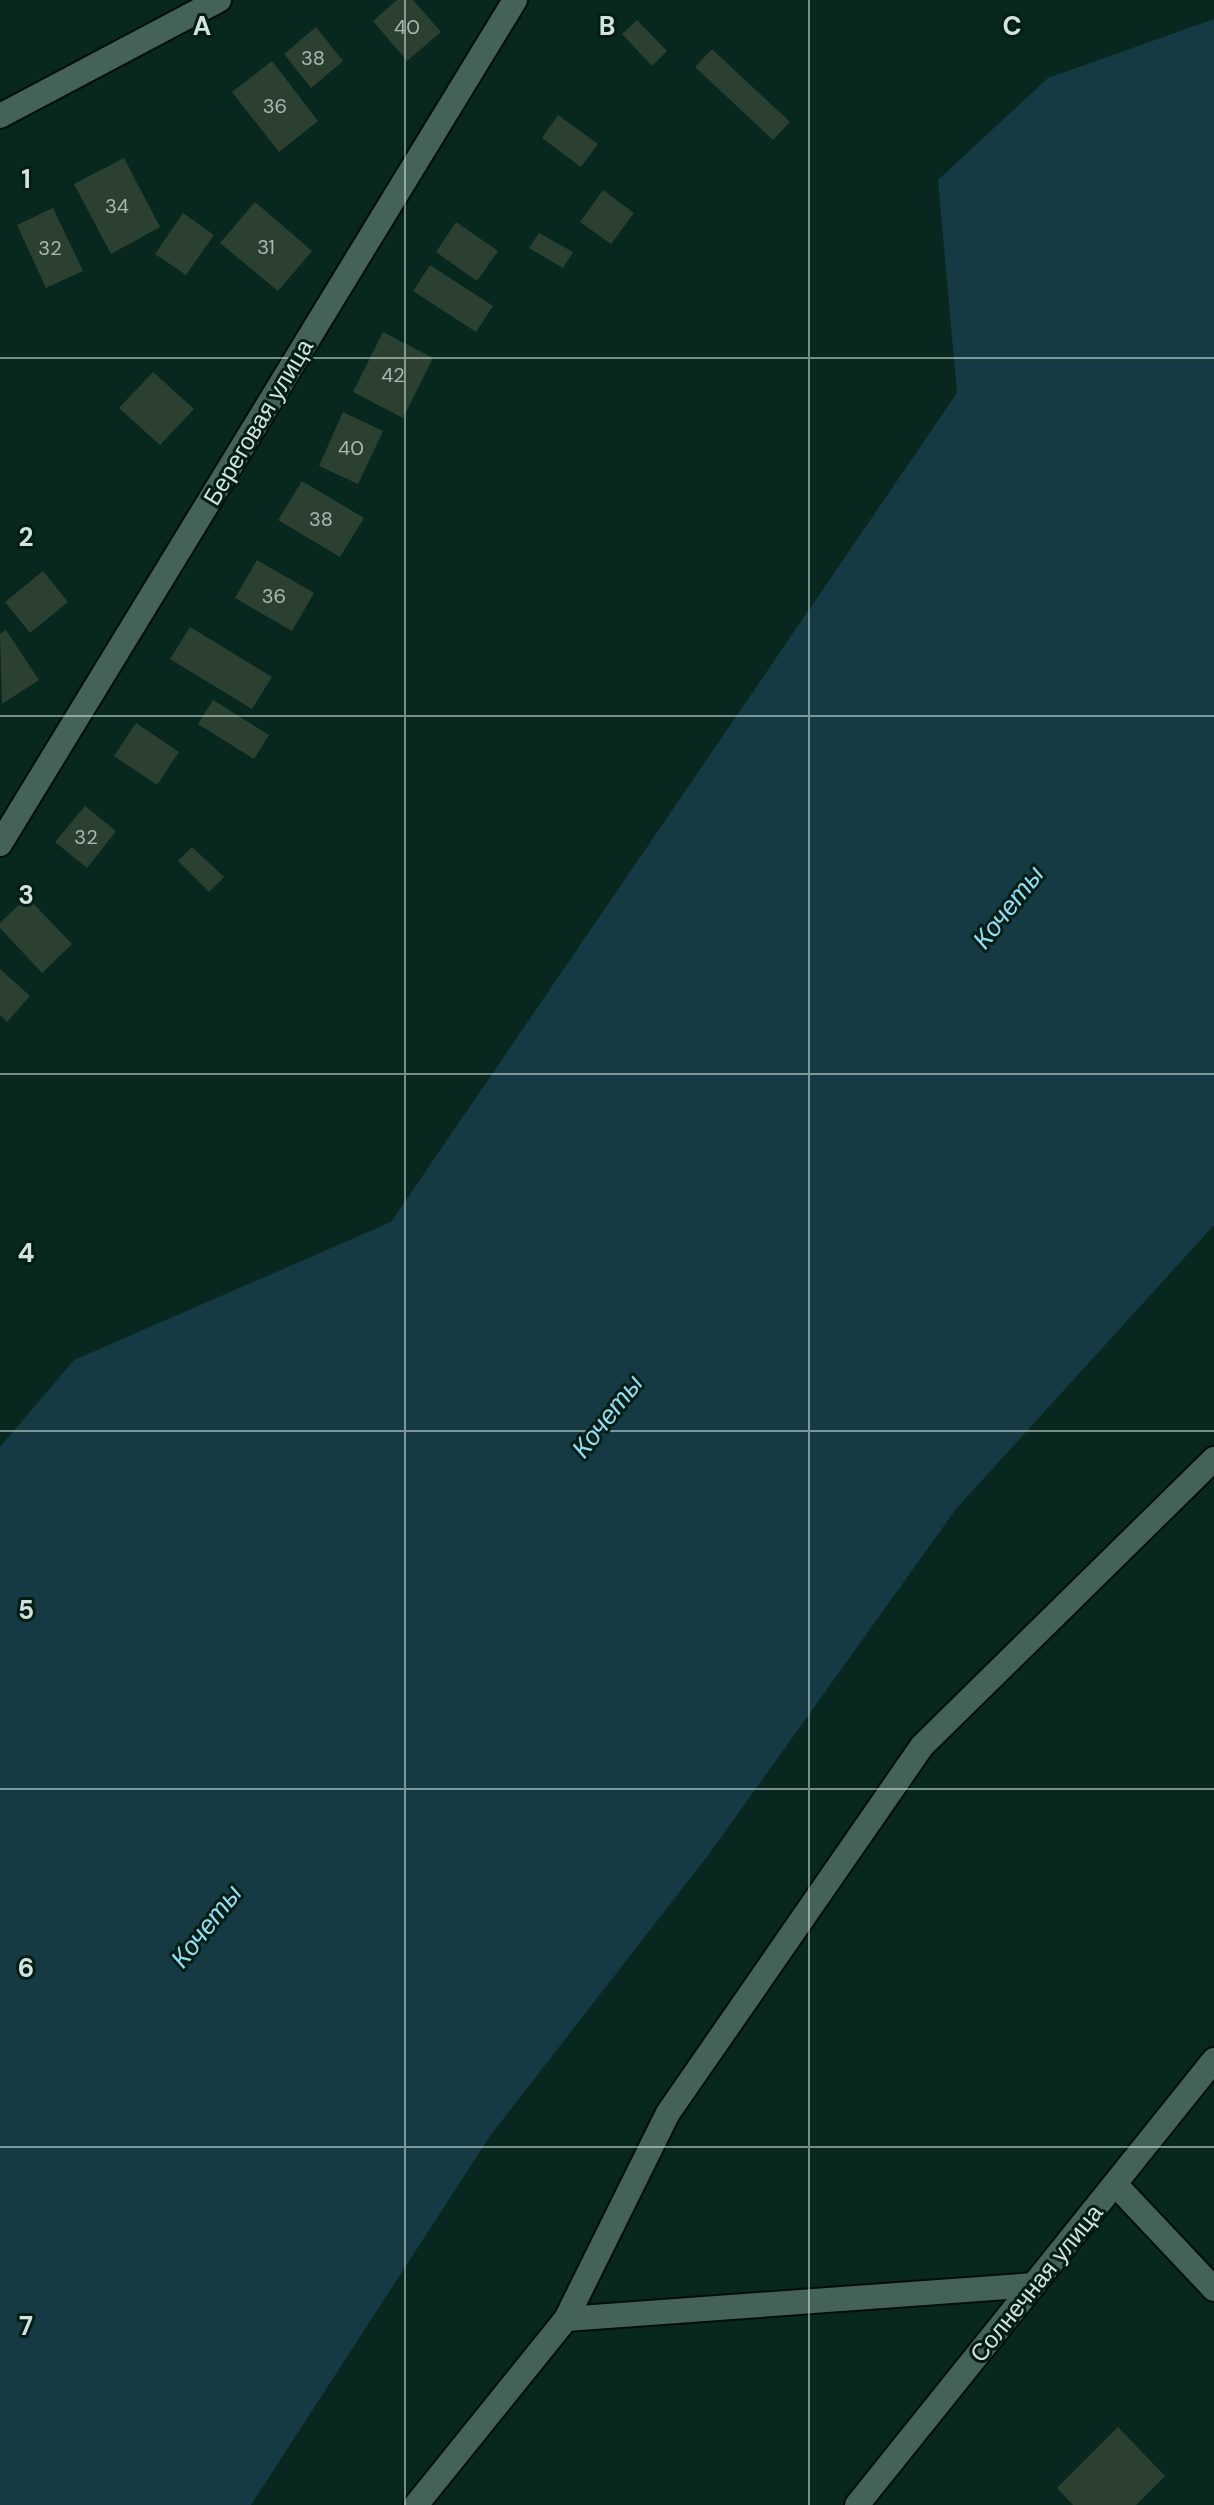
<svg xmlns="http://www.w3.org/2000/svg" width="1214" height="2505" font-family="'DM Sans',sans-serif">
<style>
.water{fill:#163a43}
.building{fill:#2b4031}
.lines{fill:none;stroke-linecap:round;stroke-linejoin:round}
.minor-casing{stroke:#000e09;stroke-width:28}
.minor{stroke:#446259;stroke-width:24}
.grid{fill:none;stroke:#d2e3dd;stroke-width:2;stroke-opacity:0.55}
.labels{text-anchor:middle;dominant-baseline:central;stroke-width:6;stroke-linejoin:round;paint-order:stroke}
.number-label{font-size:20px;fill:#a8bab2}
.street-label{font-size:24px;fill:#d2e3dd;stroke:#011d16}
.water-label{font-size:26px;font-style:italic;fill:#90e0f6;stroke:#011d16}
.grid-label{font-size:26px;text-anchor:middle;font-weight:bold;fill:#d2e3dd;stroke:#011d16;stroke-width:6;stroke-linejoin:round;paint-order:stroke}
</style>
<rect width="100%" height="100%" fill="#08271f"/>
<path class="water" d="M1214,19V1225L956,1509L709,1854L490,2136L251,2505H0V1447L74,1360L391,1222L957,393L938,180L1048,78Z"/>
<g class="building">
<path d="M397,0H413L441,32L407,61L373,21Z"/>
<path d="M637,20L667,51L652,66L622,34Z"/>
<path d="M316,27L343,61L311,88L284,54Z"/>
<path d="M712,49L790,122L773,140L695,67Z"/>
<path d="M272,61L318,121L279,152L232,92Z"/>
<path d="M558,115L598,144L581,167L542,138Z"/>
<path d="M124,158L160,227L111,254L74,184Z"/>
<path d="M603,190L634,213L611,244L580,222Z"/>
<path d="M255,202L312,251L278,291L220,243Z"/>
<path d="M53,208L83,271L46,288L17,225Z"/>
<path d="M183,213L214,235L186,275L155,254Z"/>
<path d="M456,222L498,251L477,281L436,252Z"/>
<path d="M539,233L573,252L563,268L529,248Z"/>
<path d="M430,265L493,306L476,332L413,291Z"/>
<path d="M383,332L433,358L403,418L353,392Z"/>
<path d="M153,372L194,409L160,445L119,408Z"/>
<path d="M343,412L383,431L358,484L319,466Z"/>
<path d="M302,481L364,518L340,557L278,520Z"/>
<path d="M257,560L314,593L292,631L235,598Z"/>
<path d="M43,571L68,602L30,633L5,602Z"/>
<path d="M190,627L272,677L252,709L170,659Z"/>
<path d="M6,630L39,680L2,704L0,634Z"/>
<path d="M213,700L269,735L254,759L198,724Z"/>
<path d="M136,723L179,752L157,785L114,756Z"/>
<path d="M85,806L116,831L87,868L55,842Z"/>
<path d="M192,847L224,877L209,892L178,861Z"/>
<path d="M27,897L72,944L42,973L0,928V923Z"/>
<path d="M0,969L30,996L7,1022L0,1015Z"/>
<path d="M1118,2427L1165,2476L1136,2505H1073L1057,2488Z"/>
</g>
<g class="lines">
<g class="minor-casing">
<g id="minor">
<path d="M0,116L219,0"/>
<path d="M0,844L515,0"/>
<path d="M1115,2184L1214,2289"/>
<path d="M566,2319L1034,2285"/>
<path d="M416,2505L566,2319L668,2113L922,1746L1214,1459"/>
<path d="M857,2505L1214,2060"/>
</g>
</g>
<use href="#minor" class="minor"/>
</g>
<path class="grid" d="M405,0V2505M809,0V2505M0,358H1214M0,716H1214M0,1074H1214M0,1431H1214M0,1789H1214M0,2147H1214"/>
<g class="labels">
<g class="number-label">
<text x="407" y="27">40</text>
<text x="313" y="58">38</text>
<text x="275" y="106">36</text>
<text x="117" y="206">34</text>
<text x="266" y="247">31</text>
<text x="50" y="248">32</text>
<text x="393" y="375">42</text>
<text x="351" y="448">40</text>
<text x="321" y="519">38</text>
<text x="274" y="596">36</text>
<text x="86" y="837">32</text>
</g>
<g class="street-label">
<text transform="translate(258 422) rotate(-59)">Береговая улица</text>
<text transform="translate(1036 2283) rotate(-51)">Солнечная улица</text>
</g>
<g class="water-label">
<text transform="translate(1008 907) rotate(-52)">Кочеты</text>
<text transform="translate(607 1416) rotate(-52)">Кочеты</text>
<text transform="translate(206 1926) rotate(-52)">Кочеты</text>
</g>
</g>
<g class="grid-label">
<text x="202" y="35">A</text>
<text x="607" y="35">B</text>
<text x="1012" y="35">C</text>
<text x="26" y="188">1</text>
<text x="26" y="546">2</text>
<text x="26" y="904">3</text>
<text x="26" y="1262">4</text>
<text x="26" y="1619">5</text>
<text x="26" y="1977">6</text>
<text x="26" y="2335">7</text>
</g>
</svg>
